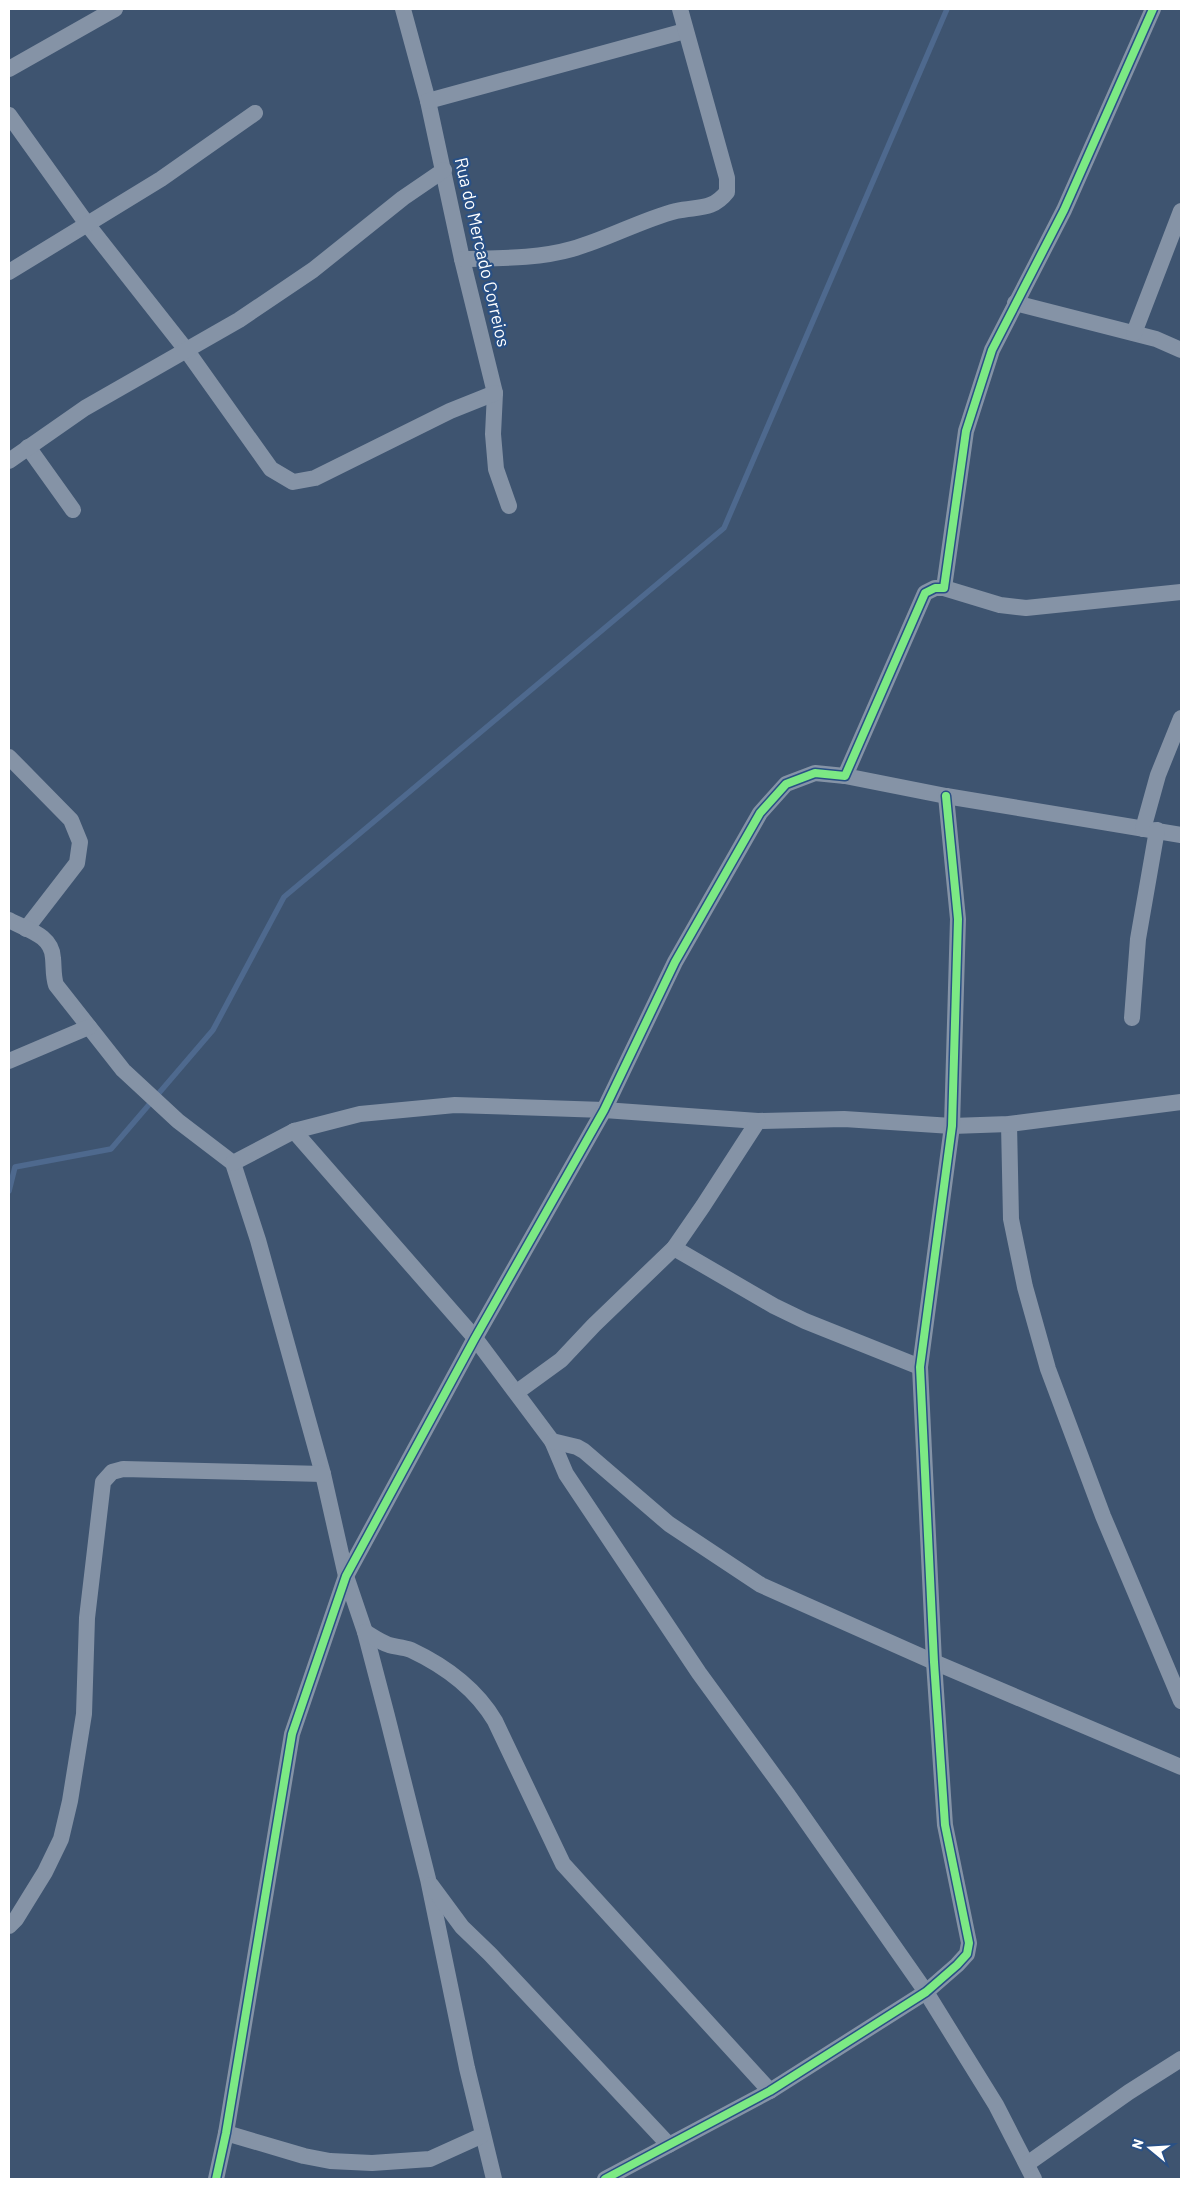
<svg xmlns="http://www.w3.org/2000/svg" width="1190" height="2188" font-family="Barlow,sans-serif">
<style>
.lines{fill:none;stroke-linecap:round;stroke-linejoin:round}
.stream{stroke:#4e698e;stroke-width:5.5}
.street{stroke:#8593a6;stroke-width:16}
.cycleway-casing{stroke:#295085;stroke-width:11}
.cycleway{stroke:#7ce984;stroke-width:8}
.labels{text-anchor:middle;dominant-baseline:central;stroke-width:4.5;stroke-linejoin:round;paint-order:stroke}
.street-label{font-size:18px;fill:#fff;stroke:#295085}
</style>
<rect width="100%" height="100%" fill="#3e5470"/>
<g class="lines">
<path class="stream" d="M9,1191L15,1167L111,1149L213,1030L284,897L724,528L947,9"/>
<g class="street">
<path d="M403,9L428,101L462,259L495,393L493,434L496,469L509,506"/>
<path d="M9,69L115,9"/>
<path d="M428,101L685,31"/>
<path d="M9,115L87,224L187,351L271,469L293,482L315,478L450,411L495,393"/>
<path d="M462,259C498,258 537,259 572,249C608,239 641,220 676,211C698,206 712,211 727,192V178L680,9"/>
<path d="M9,272L161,179L255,113"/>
<path d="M1015,303L1156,339L1181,350"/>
<path d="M1134,333L1181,211"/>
<path d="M28,447L73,510"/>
<path d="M9,461L85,408L239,320L313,270L403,198L444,170"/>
<path d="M944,588L1000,605L1026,608L1181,592"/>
<path d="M9,757L71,820L80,842L77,863L26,929"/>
<path d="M845,776L946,796L1181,835"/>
<path d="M1143,829L1158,775L1181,718"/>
<path d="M9,920C27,930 52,935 53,958C54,968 53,976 56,985L123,1070L178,1121L233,1163L258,1240L323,1474L346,1576L365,1632L387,1716L428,1879L467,2068L494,2179"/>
<path d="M1132,1018L1138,939L1157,830"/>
<path d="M9,1061L89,1027"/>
<path d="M1009,1124L1011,1219L1025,1287L1048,1369L1103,1516L1181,1701"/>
<path d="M294,1131L360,1114L455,1105L604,1110L758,1121L844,1119L952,1126L1009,1124L1181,1102"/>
<path d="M233,1163L294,1131L475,1338L552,1441L566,1474L699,1673L788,1795L926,1992L996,2105L1034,2179"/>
<path d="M674,1248L774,1306L805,1321L920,1367"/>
<path d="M517,1392L561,1360L594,1325L674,1248L703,1206L758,1121"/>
<path d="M552,1441L577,1447L584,1451L669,1524L761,1585L934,1662L1181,1767"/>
<path d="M365,1632C372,1636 380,1642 389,1645C396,1647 403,1647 411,1650C445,1666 476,1689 495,1721L563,1864L770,2091"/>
<path d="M431,1885L462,1927L490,1954L669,2145"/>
<path d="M9,1926L16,1919L45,1872L61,1839L70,1801L84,1714L87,1618L103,1482L112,1472L123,1469L323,1474"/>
<path d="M226,2133L304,2156L330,2161L372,2163L430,2159L483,2135"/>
<path d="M1027,2164L1129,2092L1181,2059"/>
<path d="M216,2179L226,2133L292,1734L346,1576L475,1338L604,1110L675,962L760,813L786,784L815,773L845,776L925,593L935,588H944L966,431L992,350L1064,210L1153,9"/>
<path d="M605,2179L770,2091L926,1992L957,1965L967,1954L969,1943L945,1825L934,1662L920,1367L952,1126L958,919L946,796"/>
</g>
<g class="cycleway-casing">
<g id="cycleway">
<path d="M216,2179L226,2133L292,1734L346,1576L475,1338L604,1110L675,962L760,813L786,784L815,773L845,776L925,593L935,588H944L966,431L992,350L1064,210L1153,9"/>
<path d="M605,2179L770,2091L926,1992L957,1965L967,1954L969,1943L945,1825L934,1662L920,1367L952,1126L958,919L946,796"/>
</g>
</g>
<use href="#cycleway" class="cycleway"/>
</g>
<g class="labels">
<g class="street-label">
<text transform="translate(483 252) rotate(77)">Rua do Mercado Correios</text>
</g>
</g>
<rect width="1190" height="2188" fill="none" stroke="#ffffff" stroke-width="20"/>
<g transform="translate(1150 2148) rotate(288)" stroke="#295085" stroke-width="4" paint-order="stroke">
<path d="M0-4L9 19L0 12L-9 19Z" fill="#ffffff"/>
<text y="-8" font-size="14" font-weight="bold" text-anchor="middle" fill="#ffffff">N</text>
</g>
</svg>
